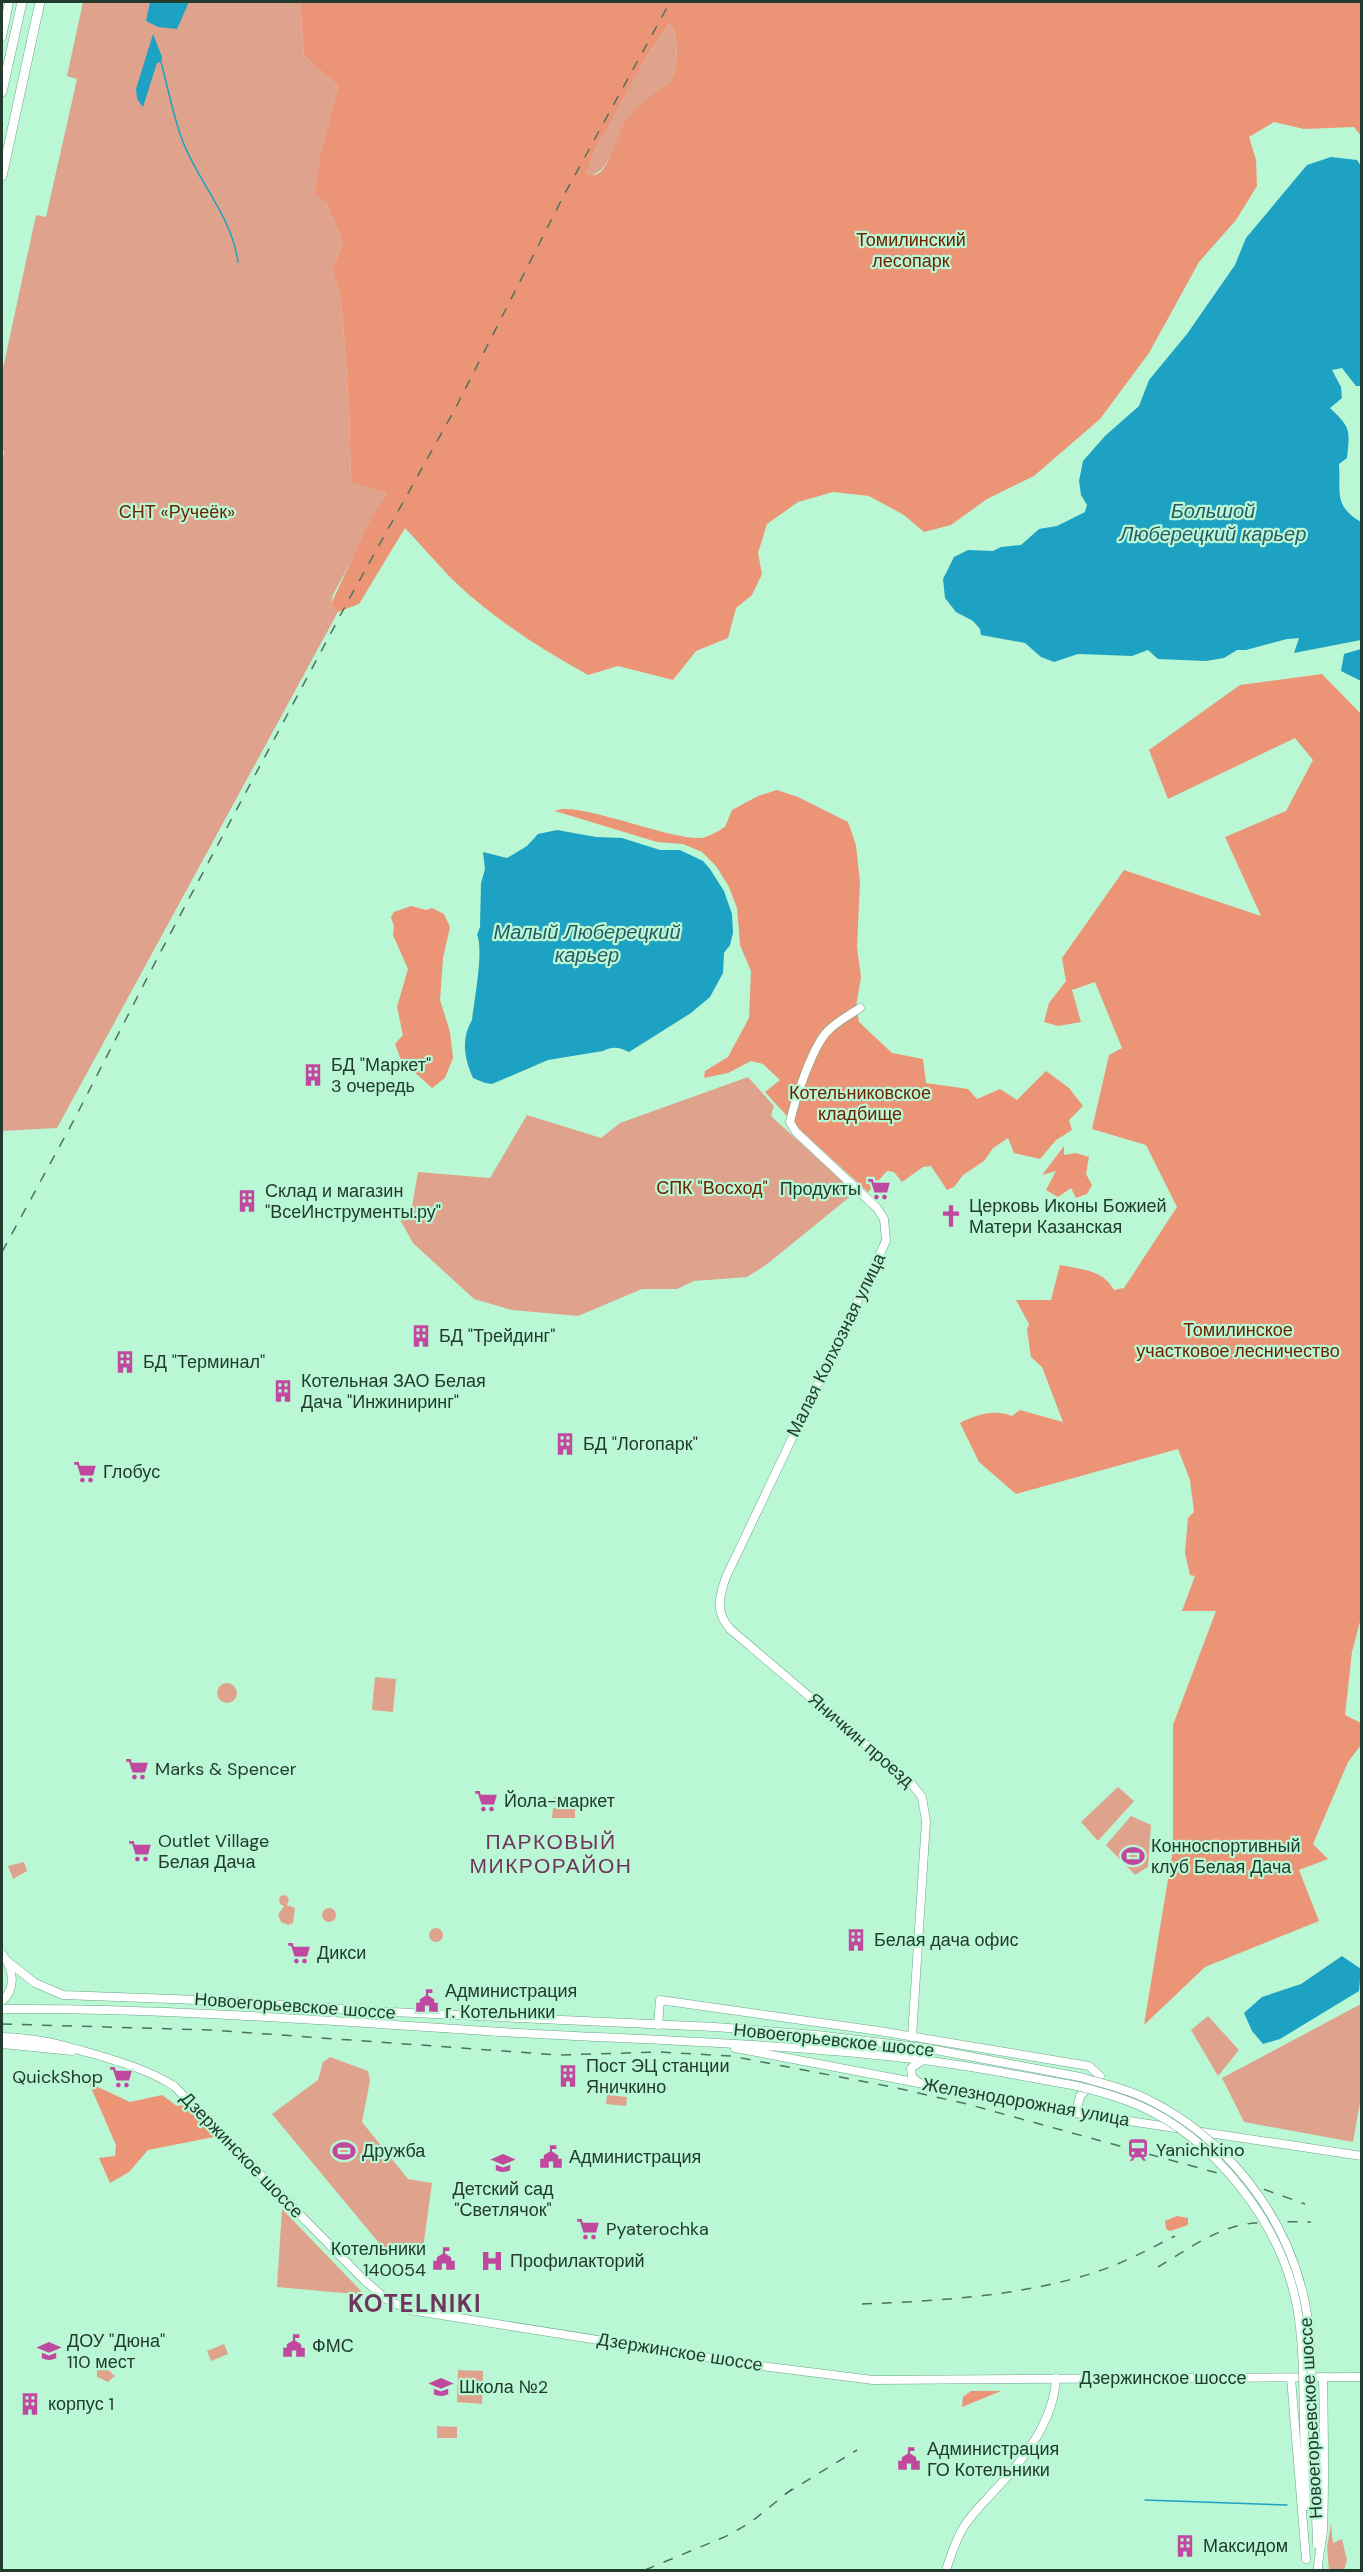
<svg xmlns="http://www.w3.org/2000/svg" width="1363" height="2572" font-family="'DM Sans',sans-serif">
  <rect width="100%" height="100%" fill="#baf7d5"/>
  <!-- green -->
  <g fill="#dfa38d">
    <path d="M 83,2 L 300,2 L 304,56 L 338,86 L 321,153 L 326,202 L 343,242 L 332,270 L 341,296 L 349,405 L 351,483 L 387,493 L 333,595 L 331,604 L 338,612 L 57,1128 L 2,1131 L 2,468 L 4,451 L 2,450 L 2,373 L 36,215 L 46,217 L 77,79 L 67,76 Z"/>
    <path d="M 669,24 C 681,35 677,67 671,81 C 654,93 638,105 626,122 C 614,138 613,168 592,175 L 585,173 C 607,121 636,70 669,24 Z"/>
    <path d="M 748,1077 L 774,1106 L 771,1116 L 853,1191 L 852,1195 L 766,1265 L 747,1277 L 694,1281 L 677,1289 L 642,1289 L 578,1316 L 512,1310 L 474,1299 L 413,1243 L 398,1216 L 412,1206 L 418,1172 L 490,1178 L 527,1115 L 601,1138 L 620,1123 Z"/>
    <path d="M 375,1677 L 396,1679 L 393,1712 L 372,1710 Z"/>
    <circle cx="227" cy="1693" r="10"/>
    <path d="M 1118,1787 L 1134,1801 L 1098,1841 L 1081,1822 Z"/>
    <path d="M 554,1797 L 576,1798 L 575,1806 L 553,1805 Z"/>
    <path d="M 553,1808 L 575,1809 L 575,1818 L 552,1818 Z"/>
    <path d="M 1131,1816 L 1151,1825 L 1148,1867 L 1135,1875 L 1106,1845 Z"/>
    <path d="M 24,1862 L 27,1871 L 13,1879 L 8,1866 Z"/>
    <path d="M 286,1895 L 289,1899 L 287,1905 L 295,1908 L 293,1923 L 288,1925 L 281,1922 L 278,1915 L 284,1906 L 280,1904 L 279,1898 L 281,1896 Z"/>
    <circle cx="329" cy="1915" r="7"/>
    <circle cx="436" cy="1935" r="7"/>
    <path d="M 1361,2004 L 1361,2097 L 1353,2142 L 1244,2122 L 1222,2078 Z"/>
    <path d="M 1208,2016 L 1239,2050 L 1218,2076 L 1191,2030 Z"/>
    <path d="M 330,2057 L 368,2071 L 370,2081 L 362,2122 L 408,2179 L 432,2183 L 422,2256 L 384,2249 L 272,2114 L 318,2080 L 323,2062 Z"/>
    <path d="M 607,2095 L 627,2097 L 626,2106 L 606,2104 Z"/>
    <path d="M 282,2209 L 365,2295 L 277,2287 Z"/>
    <path d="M 224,2344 L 228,2354 L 211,2361 L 207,2351 Z"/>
    <path d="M 97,2367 L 107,2369 L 115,2376 L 108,2382 L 97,2377 Z"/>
    <path d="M 458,2370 L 483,2371 L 482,2404 L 457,2402 Z"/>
    <path d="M 437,2426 L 457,2427 L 457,2438 L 437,2438 Z"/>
    <path d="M 1331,2524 L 1333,2543 L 1342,2539 L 1347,2560 L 1344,2570 L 1329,2570 L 1327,2547 Z"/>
  </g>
  <!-- forest -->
  <g fill="#ec9476" fill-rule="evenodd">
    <path d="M 300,2 L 1361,2 L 1361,136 L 1354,127 L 1304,129 L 1274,122 L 1249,137 L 1256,160 L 1257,186 L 1236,220 L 1199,262 L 1149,353 L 1100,419 L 1034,476 L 987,499 L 951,525 L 924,532 L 904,515 L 869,496 L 833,492 L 798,502 L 767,524 L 758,553 L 762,574 L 752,595 L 736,608 L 728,638 L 696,651 L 673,680 L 618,666 L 588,675 C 539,648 488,615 449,576 C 434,560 420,544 405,528 L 359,604 L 338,612 L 331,604 L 367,527 L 387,493 L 351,483 L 349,405 L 341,297 L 332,270 L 343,242 L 326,202 L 315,194 L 321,153 L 338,86 L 304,56 ZM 669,24 C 681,34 677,67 671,81 C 654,93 637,105 625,122 C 616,135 611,165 599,173 C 595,176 590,175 586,173 C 592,154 602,136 612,119 C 629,86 647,54 669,24 Z"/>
    <path d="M 1322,674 L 1362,715 L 1362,1614 L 1352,1652 L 1345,1715 L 1361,1723 L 1361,1745 L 1348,1762 L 1313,1844 L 1328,1859 L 1299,1870 L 1319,1921 L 1205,1967 L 1144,2025 L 1173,1849 L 1173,1725 L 1216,1611 L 1182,1611 L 1195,1576 L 1190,1575 L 1185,1553 L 1188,1518 L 1194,1512 L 1190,1480 L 1178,1449 L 1016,1494 L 979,1462 L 960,1423 C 976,1414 995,1409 1012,1416 L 1020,1410 L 1063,1422 L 1042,1367 L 1031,1357 L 1027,1330 L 1029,1324 L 1016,1300 L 1051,1300 L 1060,1265 C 1081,1269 1103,1270 1114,1290 L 1124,1288 L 1177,1207 L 1146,1145 L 1092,1129 L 1109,1055 L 1122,1048 L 1095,982 L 1072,990 L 1081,1022 L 1058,1026 L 1044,1022 L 1049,1003 L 1066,981 L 1062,958 L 1124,870 L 1261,916 L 1225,837 L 1286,811 L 1313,760 L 1295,738 L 1168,799 L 1149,750 L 1240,685 Z"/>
    <path d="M 777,790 L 798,797 L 848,822 L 856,845 L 860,882 L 857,947 L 861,977 L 856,1006 L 859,1022 L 892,1053 L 923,1059 L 926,1083 L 968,1089 L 977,1099 L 1000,1089 L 1017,1100 L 1046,1071 L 1069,1088 L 1083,1106 L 1069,1120 L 1072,1130 L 1056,1140 L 1040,1159 L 1014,1153 L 1008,1138 L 993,1148 L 984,1161 L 963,1175 L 954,1187 L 947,1190 L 931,1166 L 923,1167 L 902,1182 L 894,1172 L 887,1171 L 868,1192 L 796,1126 L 765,1092 L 780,1080 L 763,1064 L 751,1061 L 728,1073 L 704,1078 L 705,1071 L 728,1057 L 749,1018 L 751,971 L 740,945 L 737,908 L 729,887 L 716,866 L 702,852 L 683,844 L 657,842 L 555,811 C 575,800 669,840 700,838 C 708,838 718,831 725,827 L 732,810 L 758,796 Z"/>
    <path d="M 411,906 L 426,910 L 432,908 L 444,914 L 450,927 L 443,958 L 440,1000 L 450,1032 L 453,1058 L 445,1078 L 432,1088 L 401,1060 L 395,1044 L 403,1035 L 397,1007 L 408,969 L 393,935 L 394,926 L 391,917 L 394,912 Z"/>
    <path d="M 1064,1146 L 1064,1155 L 1076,1153 L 1089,1157 L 1086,1174 L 1092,1185 L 1087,1194 L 1076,1198 L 1071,1188 L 1058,1197 L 1046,1190 L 1056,1171 L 1042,1175 Z"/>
    <path d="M 89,2083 L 130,2102 L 162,2095 L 177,2106 L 184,2105 L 214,2137 L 148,2150 L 129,2172 L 110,2183 L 99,2158 L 115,2156 L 116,2145 Z"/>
    <path d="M 1177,2216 L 1188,2218 L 1188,2225 L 1170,2231 L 1166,2229 L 1165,2221 Z"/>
    <path d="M 971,2391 L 1001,2391 L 962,2407 L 963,2397 Z"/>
  </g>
  <!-- water -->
  <g fill="#1ea2c3">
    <path d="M 150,2 L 189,2 L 177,29 L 158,27 L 146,21 Z"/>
    <path d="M 153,34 L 162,57 L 161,62 L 157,63 L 143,107 L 137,99 L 136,89 Z"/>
    <path d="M 1331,157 L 1357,160 L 1361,166 L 1361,386 L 1356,386 L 1342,368 L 1332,370 L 1341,387 L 1342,398 L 1330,408 C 1351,428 1350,429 1347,458 L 1339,464 C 1341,493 1333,505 1361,522 L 1361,640 L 1294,653 L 1299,638 L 1287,639 L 1246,650 L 1237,650 L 1224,658 L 1206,661 L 1158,659 L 1148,650 L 1132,656 L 1078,654 L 1054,662 L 1041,657 L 1025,643 L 981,635 L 980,629 L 973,621 L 956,612 L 945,598 L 943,579 L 954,557 L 968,550 L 993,551 L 1001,547 L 1021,545 L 1039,529 L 1057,526 L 1085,512 L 1087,505 L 1081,495 L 1079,481 L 1083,461 L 1105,436 L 1139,406 L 1149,380 L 1187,334 L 1235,265 L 1246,238 L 1307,165 Z"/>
    <path d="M 1361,649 L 1362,649 L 1361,681 L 1341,671 L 1344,654 Z"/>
    <path d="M 557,830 L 596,837 L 622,838 L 660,850 L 680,850 L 703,861 L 710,869 L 724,891 L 732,914 L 733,933 L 730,945 L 724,953 L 723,973 L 710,997 L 691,1013 L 629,1052 C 619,1047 613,1046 603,1051 L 548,1060 L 492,1084 L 485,1083 L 473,1078 C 464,1058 461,1039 472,1020 C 474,1002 484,949 477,935 L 480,927 L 481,883 L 485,869 L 483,852 L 507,858 L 527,846 L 538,834 Z"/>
    <path d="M 1342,1956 L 1361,1969 L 1359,1991 L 1280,2039 L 1263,2044 L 1252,2031 L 1244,2013 L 1262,1997 L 1301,1984 Z"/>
  </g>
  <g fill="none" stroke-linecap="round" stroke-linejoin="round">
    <!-- stream -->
    <g stroke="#1ea2c3" stroke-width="1.5">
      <path d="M 161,62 C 168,88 173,116 183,142 C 199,183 232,217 238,262"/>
      <path d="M 1145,2500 L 1287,2505"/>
    </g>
    <!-- secondary casing -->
    <g stroke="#6ba687" stroke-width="9">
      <g id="secondary">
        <path d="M 2,37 L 9,2"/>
        <path d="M 860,1008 C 848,1016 834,1023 825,1034 C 811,1052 795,1099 790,1122 L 796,1132 L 877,1208 L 884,1219 L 886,1241 L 726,1577 C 719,1597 715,1612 730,1629 L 910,1782 L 922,1797 L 926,1821 L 912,2037"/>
        <path d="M 2,1954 C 13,1968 17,1988 2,2001"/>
        <path d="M 7,1961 L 35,1983 L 63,1995 L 226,2001 L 370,2011 L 715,2027 L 817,2035 L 925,2048 L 1080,2077"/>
        <path d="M 2,2009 C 168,2008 334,2021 500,2032 C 641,2040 782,2043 922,2060 C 974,2066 1026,2077 1077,2086"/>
        <path d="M 658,2025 L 660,2000 L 879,2031 L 1089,2066 L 1100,2076 L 1080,2096 L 1076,2113"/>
        <path d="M 2,2037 C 39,2038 62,2045 97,2055 C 124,2063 150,2071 174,2086 L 363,2279 L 386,2299 L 409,2310 L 769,2367 L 873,2380 L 1362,2377"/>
        <path d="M 2,2044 L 72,2051"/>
        <path d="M 735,2048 L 1076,2113 L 1362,2156"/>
        <path d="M 919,2083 L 912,2077 L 911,2068 L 923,2060"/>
        <path d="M 1291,2378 L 1306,2559"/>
        <path d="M 1304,2426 L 1306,2506"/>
        <path d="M 1313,2426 L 1317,2544"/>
        <path d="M 946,2570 C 951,2556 955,2541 963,2528 C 972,2513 985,2501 996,2489 C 1024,2459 1054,2421 1056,2378"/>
        <path d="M 1318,2570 C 1318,2556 1322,2543 1323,2530 C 1325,2479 1324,2428 1323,2377"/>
      </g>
    </g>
    <!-- highway casing -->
    <g stroke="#6ba687" stroke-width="10">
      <g id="highway">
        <path d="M 2,92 L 22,2"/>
        <path d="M 2,176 L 40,2"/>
      </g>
    </g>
    <!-- secondary -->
    <use href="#secondary" stroke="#fff" stroke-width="8"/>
    <!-- highway -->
    <use href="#highway" stroke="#fff" stroke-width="9"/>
    <!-- rail -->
    <g stroke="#4e725f" stroke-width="1.5" stroke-dasharray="10 10" stroke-linecap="butt">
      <path d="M 2,1252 L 75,1118 L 160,953 L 348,601 L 455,409 L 564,195 L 670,2"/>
      <path d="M 2,2024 L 211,2030 L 559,2055 L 659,2052 L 731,2056 L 892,2087 L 967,2104 L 1221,2174 L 1305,2204"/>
      <path d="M 1158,2267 C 1183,2252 1208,2234 1237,2226 C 1261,2220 1287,2222 1311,2222"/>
      <path d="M 862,2304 C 939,2301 1023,2296 1096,2272 C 1124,2263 1149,2249 1175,2236"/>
      <path d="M 785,2494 L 857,2450"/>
      <path d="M 645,2570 L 729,2535 L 751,2522 L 792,2489"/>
    </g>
    <!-- secondary-bridge casing -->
    <g stroke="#6ba687" stroke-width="9" stroke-linecap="butt">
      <g id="secondary-bridge">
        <path d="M 1080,2077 C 1101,2083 1124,2088 1145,2098 C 1226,2137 1287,2215 1305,2303 C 1313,2343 1311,2385 1313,2426"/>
        <path d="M 1077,2086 C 1098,2091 1119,2097 1138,2105 C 1216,2139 1282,2225 1297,2307 C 1304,2346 1303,2387 1304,2426"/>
      </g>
    </g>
    <!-- secondary-bridge -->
    <use href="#secondary-bridge" stroke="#fff" stroke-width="8"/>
  </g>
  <!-- icons -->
  <defs>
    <g id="building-bare" transform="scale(1.8)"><path d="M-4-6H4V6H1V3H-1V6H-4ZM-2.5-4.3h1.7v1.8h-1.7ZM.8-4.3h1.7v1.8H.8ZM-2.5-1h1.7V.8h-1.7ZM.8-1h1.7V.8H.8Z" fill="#c0499f" stroke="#baf7d5" stroke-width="2.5" paint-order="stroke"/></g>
    <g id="supermarket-bare" transform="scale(1.8)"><path d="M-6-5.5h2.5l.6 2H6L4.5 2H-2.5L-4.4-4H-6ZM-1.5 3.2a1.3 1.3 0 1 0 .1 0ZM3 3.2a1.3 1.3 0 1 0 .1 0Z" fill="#c0499f" stroke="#baf7d5" stroke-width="2.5" paint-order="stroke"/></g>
    <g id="church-bare" transform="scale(1.8)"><path d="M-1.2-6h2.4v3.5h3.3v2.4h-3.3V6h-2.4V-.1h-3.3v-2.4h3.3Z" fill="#c0499f" stroke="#baf7d5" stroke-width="2.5" paint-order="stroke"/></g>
    <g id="stadium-bare" transform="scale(1.8)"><path d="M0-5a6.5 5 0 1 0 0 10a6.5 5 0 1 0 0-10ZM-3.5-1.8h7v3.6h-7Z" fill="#c0499f" stroke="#baf7d5" stroke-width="2.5" paint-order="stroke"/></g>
    <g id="civic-bare" transform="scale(1.8)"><path d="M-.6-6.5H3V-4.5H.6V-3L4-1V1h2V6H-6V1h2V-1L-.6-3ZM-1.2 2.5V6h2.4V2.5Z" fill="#c0499f" stroke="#baf7d5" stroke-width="2.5" paint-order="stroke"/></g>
    <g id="station-bare" transform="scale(1.8)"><path d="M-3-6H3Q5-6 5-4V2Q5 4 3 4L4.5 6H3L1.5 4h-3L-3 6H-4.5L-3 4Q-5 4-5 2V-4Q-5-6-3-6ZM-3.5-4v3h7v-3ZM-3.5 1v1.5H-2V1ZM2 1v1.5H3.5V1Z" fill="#c0499f" stroke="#baf7d5" stroke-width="2.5" paint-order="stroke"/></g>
    <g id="school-bare" transform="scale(1.8)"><path d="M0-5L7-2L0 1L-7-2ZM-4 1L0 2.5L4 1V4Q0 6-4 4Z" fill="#c0499f" stroke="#baf7d5" stroke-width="2.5" paint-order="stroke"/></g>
    <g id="hospital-bare" transform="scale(1.8)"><path d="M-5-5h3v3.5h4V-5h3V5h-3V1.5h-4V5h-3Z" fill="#c0499f" stroke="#baf7d5" stroke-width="2.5" paint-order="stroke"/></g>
  </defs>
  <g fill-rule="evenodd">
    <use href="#building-bare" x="313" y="1075"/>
    <use href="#supermarket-bare" x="879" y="1189"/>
    <use href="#building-bare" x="247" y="1201"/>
    <use href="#church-bare" x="951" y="1216"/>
    <use href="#building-bare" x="421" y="1336"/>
    <use href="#building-bare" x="125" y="1362"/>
    <use href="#building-bare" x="283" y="1391"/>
    <use href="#building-bare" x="565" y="1444"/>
    <use href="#supermarket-bare" x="85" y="1472"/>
    <use href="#supermarket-bare" x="137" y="1769"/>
    <use href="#supermarket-bare" x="486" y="1801"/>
    <use href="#supermarket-bare" x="140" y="1851"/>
    <use href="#stadium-bare" x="1133" y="1856"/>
    <use href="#building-bare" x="856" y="1940"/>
    <use href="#supermarket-bare" x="299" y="1953"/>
    <use href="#civic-bare" x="427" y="2001"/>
    <use href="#building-bare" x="568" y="2076"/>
    <use href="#supermarket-bare" x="121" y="2077"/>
    <use href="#station-bare" x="1138" y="2150"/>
    <use href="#stadium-bare" x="344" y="2151"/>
    <use href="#civic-bare" x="551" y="2157"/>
    <use href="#school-bare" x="503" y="2163"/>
    <use href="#supermarket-bare" x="588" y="2229"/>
    <use href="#civic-bare" x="444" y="2259"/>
    <use href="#hospital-bare" x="492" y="2261"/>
    <use href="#civic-bare" x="294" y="2346"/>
    <use href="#school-bare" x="49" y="2351"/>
    <use href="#school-bare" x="441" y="2387"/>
    <use href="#building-bare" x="30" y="2404"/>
    <use href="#civic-bare" x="909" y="2459"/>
    <use href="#building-bare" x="1185" y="2546"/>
  </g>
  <g text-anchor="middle" stroke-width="4.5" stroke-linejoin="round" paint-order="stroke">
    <!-- park labels -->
    <g font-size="18" fill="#6e2200" stroke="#baf7d5">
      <text x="911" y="246">Томилинский<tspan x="911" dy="21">лесопарк</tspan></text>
      <text x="177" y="518">СНТ «Ручеёк»</text>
      <text x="860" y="1099">Котельниковское<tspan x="860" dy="21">кладбище</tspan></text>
      <text x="712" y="1194">СПК "Восход"</text>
      <text x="1238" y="1336">Томилинское<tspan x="1238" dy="21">участковое лесничество</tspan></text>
    </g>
    <!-- poi labels -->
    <g font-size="18" fill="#223b2e" stroke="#baf7d5" text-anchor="start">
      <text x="331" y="1071">БД "Маркет"<tspan x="331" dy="21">3 очередь</tspan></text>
      <text x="861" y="1195" text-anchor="end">Продукты</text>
      <text x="265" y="1197">Склад и магазин<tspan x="265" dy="21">"ВсеИнструменты.ру"</tspan></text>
      <text x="969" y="1212">Церковь Иконы Божией<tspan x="969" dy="21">Матери Казанская</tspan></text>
      <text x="439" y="1342">БД "Трейдинг"</text>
      <text x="143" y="1368">БД "Терминал"</text>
      <text x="301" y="1387">Котельная ЗАО Белая<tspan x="301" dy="21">Дача "Инжиниринг"</tspan></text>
      <text x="583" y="1450">БД "Логопарк"</text>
      <text x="103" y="1478">Глобус</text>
      <text x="155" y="1775">Marks &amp; Spencer</text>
      <text x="504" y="1807">Йола-маркет</text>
      <text x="158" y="1847">Outlet Village<tspan x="158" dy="21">Белая Дача</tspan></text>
      <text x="1151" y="1852">Конноспортивный<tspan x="1151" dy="21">клуб Белая Дача</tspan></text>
      <text x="874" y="1946">Белая дача офис</text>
      <text x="317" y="1959">Дикси</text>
      <text x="445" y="1997">Администрация<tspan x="445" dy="21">г. Котельники</tspan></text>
      <text x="586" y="2072">Пост ЭЦ станции<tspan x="586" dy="21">Яничкино</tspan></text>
      <text x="103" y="2083" text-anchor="end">QuickShop</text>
      <text x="1156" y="2156">Yanichkino</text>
      <text x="362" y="2157">Дружба</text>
      <text x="569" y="2163">Администрация</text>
      <text x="503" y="2195" text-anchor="middle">Детский сад<tspan x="503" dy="21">"Светлячок"</tspan></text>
      <text x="606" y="2235">Pyaterochka</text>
      <text x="426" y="2255" text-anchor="end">Котельники<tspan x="426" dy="21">140054</tspan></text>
      <text x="510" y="2267">Профилакторий</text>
      <text x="67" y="2347">ДОУ "Дюна"<tspan x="67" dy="21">110 мест</tspan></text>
      <text x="312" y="2352">ФМС</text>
      <text x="459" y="2393">Школа №2</text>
      <text x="48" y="2410">корпус 1</text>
      <text x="927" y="2455">Администрация<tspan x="927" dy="21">ГО Котельники</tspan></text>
      <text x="1203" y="2552">Максидом</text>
    </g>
    <!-- street labels -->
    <g font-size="18" fill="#223b2e" stroke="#baf7d5">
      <text transform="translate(836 1345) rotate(-64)" y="6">Малая Колхозная улица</text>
      <text transform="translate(861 1740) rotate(41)" y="6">Яничкин проезд</text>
      <text transform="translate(295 2006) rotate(4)" y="6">Новоегорьевское шоссе</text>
      <text transform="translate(834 2040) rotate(6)" y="6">Новоегорьевское шоссе</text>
      <text transform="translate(1026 2102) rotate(10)" y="6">Железнодорожная улица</text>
      <text transform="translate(242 2155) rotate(46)" y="6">Дзержинское шоссе</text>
      <text transform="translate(680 2352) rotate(9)" y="6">Дзержинское шоссе</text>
      <text x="1163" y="2384">Дзержинское шоссе</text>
      <text transform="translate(1311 2418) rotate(-93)" y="6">Новоегорьевское шоссе</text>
    </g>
    <!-- water labels -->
    <g font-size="20" font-style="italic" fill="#285967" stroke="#baf7d5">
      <text x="1213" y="518">Большой<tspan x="1213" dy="23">Люберецкий карьер</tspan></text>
      <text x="587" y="939">Малый Люберецкий<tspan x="587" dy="23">карьер</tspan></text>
    </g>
    <!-- quarter labels -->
    <g font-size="21" letter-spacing="1.5" fill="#70355e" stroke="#baf7d5">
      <text x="551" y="1849">ПАРКОВЫЙ<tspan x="551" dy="24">МИКРОРАЙОН</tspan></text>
    </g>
    <!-- district labels -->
    <g font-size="24" font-weight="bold" letter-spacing="1.5" fill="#70355e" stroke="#baf7d5">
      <text x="415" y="2312">KOTELNIKI</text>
    </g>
  </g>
  <!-- border -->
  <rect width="1363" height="2572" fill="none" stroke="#223b2e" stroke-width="6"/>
</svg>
